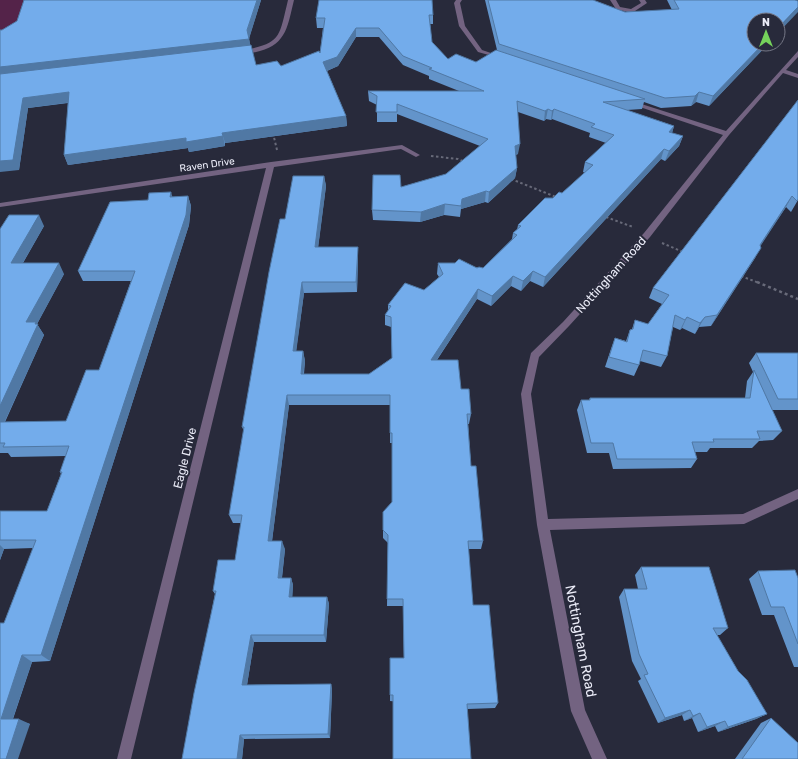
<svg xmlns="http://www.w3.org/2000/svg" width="798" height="759" font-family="Rubik,sans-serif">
  <rect width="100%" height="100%" fill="#282a3b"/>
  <!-- green -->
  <path fill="#542349" d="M 0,0 L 27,0 L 20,37 L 0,39 Z"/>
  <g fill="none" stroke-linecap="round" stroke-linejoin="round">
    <!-- path-far1 -->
    <g stroke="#686a79" stroke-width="2" stroke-dasharray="2.5 2.5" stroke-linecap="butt">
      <path d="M 273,133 L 277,150"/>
      <path d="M 431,156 L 458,159 L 465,162"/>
      <path d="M 511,179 L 556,197"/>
      <path d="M 606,217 L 633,227"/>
      <path d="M 662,243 L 683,252"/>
      <path d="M 741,276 L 759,283"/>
    </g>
    <!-- path -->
    <path stroke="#686a79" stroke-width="2.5" stroke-dasharray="3 3" stroke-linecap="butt" d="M 757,282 L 798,299"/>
    <!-- street -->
    <g fill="#736381" fill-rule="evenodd">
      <path d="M 288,0 L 294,0 C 288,24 287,44 260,51 C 253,53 245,55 238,54 L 238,52 C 281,42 278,42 288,0 Z"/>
      <path d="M 456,0 L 462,0 L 460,3 L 465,26 L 482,50 L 503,57 L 503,59 L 478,52 L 459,26 L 454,3 Z"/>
      <path d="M 610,0 L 616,0 L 620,7 L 631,9 L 641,3 L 639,0 L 645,0 L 647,3 L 632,13 L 616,9 Z"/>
      <path d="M 798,51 L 798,57 L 786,70 L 798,74 L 798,78 L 783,73 L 729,135 L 650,237 L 569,326 L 539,357 L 531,394 L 548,519 L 743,514 L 798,489 L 798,499 L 744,524 L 550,530 L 585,710 L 607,759 L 592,759 L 571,711 L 537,525 L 521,394 L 531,353 L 563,322 L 644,233 L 723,135 L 628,103 L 628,101 L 632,101 L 726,131 Z"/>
      <path d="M 402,145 L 420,155 L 416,157 L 401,149 L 274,167 L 131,759 L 117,759 L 266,168 L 0,207 L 0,203 L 271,162 Z"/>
    </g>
  </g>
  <!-- wall -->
  <g fill="#6394ca">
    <path d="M 24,0 L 261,0 L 249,38 L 250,45 L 256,65 L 281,66 L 320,53 L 323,28 L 317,28 L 316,18 L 433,15 L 433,24 L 430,24 L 432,42 L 448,59 L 476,62 L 497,50 L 485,0 L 593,0 L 625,12 L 672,10 L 667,0 L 795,0 L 754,44 L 768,44 L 709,106 L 696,102 L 691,106 L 661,108 L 644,102 L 642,109 L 627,110 L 674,126 L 672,133 L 683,136 L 679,146 L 665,161 L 661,159 L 543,287 L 530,281 L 521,291 L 511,286 L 491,306 L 477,299 L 437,360 L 461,389 L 471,414 L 469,424 L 468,424 L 471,466 L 483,541 L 481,549 L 468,549 L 473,605 L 498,703 L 495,708 L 468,709 L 390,701 L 390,695 L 404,658 L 403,606 L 387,606 L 388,543 L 383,538 L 383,530 L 392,502 L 392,443 L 390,443 L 390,405 L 289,405 L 272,541 L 285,549 L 282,578 L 291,578 L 293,585 L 292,597 L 327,597 L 329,604 L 326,642 L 254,642 L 247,685 L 331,684 L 332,690 L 330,738 L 244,739 L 242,759 L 182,759 L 215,594 L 213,591 L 235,560 L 241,523 L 233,523 L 229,515 L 244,431 L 242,427 L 285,219 L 324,176 L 326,186 L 318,247 L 358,247 L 358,257 L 357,292 L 304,293 L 296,351 L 303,351 L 305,361 L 304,374 L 369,374 L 392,358 L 391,327 L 385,325 L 385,315 L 388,311 L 388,305 L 424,290 L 439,277 L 437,274 L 438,263 L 483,268 L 512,239 L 513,233 L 517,230 L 518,225 L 553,198 L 562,193 L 585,173 L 583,172 L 585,162 L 606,143 L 589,137 L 590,133 L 552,119 L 551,120 L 546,119 L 544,121 L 518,112 L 518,154 L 515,155 L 517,168 L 515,178 L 488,203 L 485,202 L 461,209 L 460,217 L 444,215 L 420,222 L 373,220 L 372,210 L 401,187 L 446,174 L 480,146 L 397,114 L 397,122 L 377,122 L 377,105 L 369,101 L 368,91 L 459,91 L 429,79 L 429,76 L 403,65 L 379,37 L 356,37 L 338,66 L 327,71 L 346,116 L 347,126 L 225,143 L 225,146 L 189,152 L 188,148 L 68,165 L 64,155 L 68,103 L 28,108 L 19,170 L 2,30 L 17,21 Z"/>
    <path d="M 798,100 L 798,200 L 791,212 L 786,207 L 760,246 L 755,258 L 711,326 L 699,327 L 695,334 L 682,328 L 680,330 L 673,327 L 667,356 L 661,367 L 640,361 L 639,365 L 634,376 L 605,367 L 611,349 L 615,338 L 626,341 L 630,330 L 632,329 L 635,320 L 648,324 L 662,304 L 649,298 L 653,288 Z"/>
    <path d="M 188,196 L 191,206 L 189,225 L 50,661 L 32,662 L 13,719 L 30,724 L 0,759 L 4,623 L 33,548 L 4,549 L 0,560 L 0,511 L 47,511 L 61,474 L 60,472 L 66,456 L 11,457 L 8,453 L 0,453 L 0,229 L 44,226 L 23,263 L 64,274 L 37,324 L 44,335 L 5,422 L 66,421 L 99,370 L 131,281 L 83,281 L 78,271 L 148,200 Z"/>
    <path d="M 756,353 L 798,353 L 798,410 L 772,410 L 782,431 L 773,440 L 759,441 L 752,448 L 710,448 L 707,452 L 695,452 L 697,459 L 691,468 L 613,469 L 609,453 L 587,453 L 577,410 L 581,400 L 589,400 L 590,398 L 745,398 L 747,381 L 753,372 L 749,363 Z"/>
    <path d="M 641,567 L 728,628 L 720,635 L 717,635 L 738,671 L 767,714 L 756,719 L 718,732 L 715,726 L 698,732 L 692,718 L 684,721 L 682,715 L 658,723 L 638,681 L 641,679 L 632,661 L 619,597 L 624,589 L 638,589 L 635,575 Z"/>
    <path d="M 758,571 L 798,578 L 798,667 L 794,667 L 774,615 L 762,615 L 749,579 Z"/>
    <path d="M 771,718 L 798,759 L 735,759 L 761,723 Z"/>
  </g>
  <!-- shaded-wall -->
  <g fill="#5078a4">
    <path d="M 257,0 L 261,0 L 249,39 L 251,48 L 0,77 L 0,67 L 247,30 Z"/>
    <path d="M 798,7 L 798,12 L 778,33 L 778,28 Z"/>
    <path d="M 356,28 L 356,37 L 338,66 L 324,72 L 323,62 Z"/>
    <path d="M 763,44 L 768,44 L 709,106 L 713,96 Z"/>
    <path d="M 69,92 L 73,102 L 28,108 L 19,170 L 0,172 L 0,161 L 23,98 Z"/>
    <path d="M 699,92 L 696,102 L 691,106 L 695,96 Z"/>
    <path d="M 548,109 L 546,119 L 544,121 L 545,111 Z"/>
    <path d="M 554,109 L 552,119 L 551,120 L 552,111 Z"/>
    <path d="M 346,116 L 347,126 L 225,143 L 222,133 Z"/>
    <path d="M 674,126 L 671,136 L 669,132 Z"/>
    <path d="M 223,136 L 225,146 L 189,152 L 188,148 L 68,165 L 64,155 L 186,138 Z"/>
    <path d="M 683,136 L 679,146 L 665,161 L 669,151 Z"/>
    <path d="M 520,144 L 518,154 L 513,156 L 515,146 Z"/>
    <path d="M 664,149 L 661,159 L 543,287 L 545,277 Z"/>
    <path d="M 517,168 L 515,178 L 488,203 L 489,192 Z"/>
    <path d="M 324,176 L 326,186 L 317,257 L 315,247 Z"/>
    <path d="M 486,191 L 485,202 L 461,209 L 460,217 L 462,199 Z"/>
    <path d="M 171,192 L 174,202 L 170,197 Z"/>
    <path d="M 188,196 L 191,206 L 189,225 L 50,661 L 41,655 Z"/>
    <path d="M 792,196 L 786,207 L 754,256 L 760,245 Z"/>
    <path d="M 445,204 L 444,215 L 420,222 L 421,212 Z"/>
    <path d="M 39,215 L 44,226 L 17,273 L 11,263 Z"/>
    <path d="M 358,247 L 358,257 L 357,292 L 356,282 Z"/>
    <path d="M 761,248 L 755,258 L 711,326 L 717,315 Z"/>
    <path d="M 59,263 L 64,274 L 37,324 L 44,335 L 0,432 L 0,406 L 26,322 Z"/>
    <path d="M 533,271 L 530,281 L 521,291 L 523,281 Z"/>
    <path d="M 513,276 L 511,286 L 491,306 L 492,296 Z"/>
    <path d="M 302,282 L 304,293 L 295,361 L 293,351 Z"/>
    <path d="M 478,289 L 477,299 L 430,370 L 431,360 Z"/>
    <path d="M 687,317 L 682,328 L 680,330 L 685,320 Z"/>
    <path d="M 705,317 L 699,327 L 695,334 L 700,323 Z"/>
    <path d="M 303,351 L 305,361 L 302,383 L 301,374 Z"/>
    <path d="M 287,395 L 289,405 L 271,549 L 268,541 Z"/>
    <path d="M 282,541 L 285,549 L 281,585 L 278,578 Z"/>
    <path d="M 0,545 L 4,549 L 0,560 Z"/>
    <path d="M 291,578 L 293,585 L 292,604 L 289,597 Z"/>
    <path d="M 327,597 L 329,604 L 326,642 L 324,635 Z"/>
    <path d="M 251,635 L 254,642 L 246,691 L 242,685 Z"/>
    <path d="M 22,655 L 32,662 L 11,724 L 1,719 Z"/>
    <path d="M 331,684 L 332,690 L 330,738 L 328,734 Z"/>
    <path d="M 690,710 L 682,715 L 658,723 L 665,718 Z"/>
    <path d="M 700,713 L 692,718 L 684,721 L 693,716 Z"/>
    <path d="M 767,714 L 756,719 L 718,732 L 728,727 Z"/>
    <path d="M 19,719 L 30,724 L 18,759 L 6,759 Z"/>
    <path d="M 725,721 L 715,726 L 698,732 L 707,727 Z"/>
    <path d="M 240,735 L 244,739 L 242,759 L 237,759 Z"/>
  </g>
  <!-- building -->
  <g fill="#73aceb" stroke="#5078a4">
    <path d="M 24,0 L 257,0 L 247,30 L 249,39 L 0,67 L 0,30 L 2,30 L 17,21 Z"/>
    <path d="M 319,0 L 432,0 L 433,15 L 429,15 L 432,42 L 448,59 L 456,54 L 476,62 L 496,50 L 645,99 L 603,102 L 674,126 L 669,132 L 683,136 L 669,151 L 664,149 L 545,277 L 533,271 L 523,281 L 513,276 L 492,296 L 478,289 L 431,360 L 458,360 L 461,389 L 469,389 L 471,414 L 467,414 L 471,466 L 476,466 L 483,541 L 468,541 L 473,605 L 489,605 L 498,703 L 467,704 L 471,759 L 393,759 L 393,695 L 390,695 L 390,658 L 404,658 L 403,599 L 387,599 L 388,535 L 383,530 L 383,512 L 392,502 L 392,433 L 390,433 L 390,395 L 287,395 L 268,541 L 282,541 L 278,578 L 291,578 L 289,597 L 327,597 L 324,635 L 251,635 L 242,685 L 331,684 L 328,734 L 240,735 L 237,759 L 182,759 L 194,693 L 216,591 L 213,591 L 218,560 L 235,560 L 242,515 L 229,515 L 244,427 L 242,427 L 269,272 L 280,219 L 285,219 L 293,176 L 324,176 L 315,247 L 358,247 L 356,282 L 302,282 L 293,351 L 303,351 L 301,374 L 369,374 L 392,358 L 391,317 L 385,315 L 391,306 L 388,305 L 405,283 L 424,290 L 443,274 L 438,263 L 455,263 L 459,259 L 477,268 L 479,267 L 483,268 L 517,235 L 513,233 L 521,226 L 518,225 L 545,198 L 553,198 L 559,192 L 562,193 L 593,165 L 585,162 L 614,135 L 591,127 L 595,124 L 554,109 L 552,111 L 548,109 L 545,111 L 517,101 L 520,144 L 515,146 L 517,168 L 489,192 L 486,191 L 462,199 L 461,206 L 445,204 L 421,212 L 372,210 L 373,175 L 400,175 L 401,187 L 446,174 L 488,139 L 397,104 L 397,112 L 376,112 L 377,96 L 368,91 L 484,91 L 429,69 L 432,68 L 403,56 L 379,28 L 356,28 L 337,57 L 323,62 L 346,116 L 222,133 L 223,136 L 186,142 L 186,138 L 64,155 L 69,92 L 23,98 L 13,160 L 0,161 L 0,74 L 251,45 L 256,65 L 277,61 L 281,66 L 319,51 L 320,53 L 325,18 L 316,18 Z"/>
    <path d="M 488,0 L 593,0 L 625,12 L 679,9 L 674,0 L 795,0 L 798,1 L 798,7 L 778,28 L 778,20 L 754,20 L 754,44 L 763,44 L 713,96 L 699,92 L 695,96 L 665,98 L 499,44 Z"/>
    <path d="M 798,100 L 798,199 L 797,201 L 792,196 L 760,245 L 761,248 L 717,315 L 705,317 L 700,323 L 687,317 L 685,320 L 675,315 L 667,356 L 643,350 L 639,365 L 609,357 L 615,338 L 627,342 L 630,330 L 633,329 L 635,320 L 648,324 L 669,295 L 653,288 Z"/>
    <path d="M 171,192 L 170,197 L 188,196 L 186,215 L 41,655 L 22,655 L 1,719 L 19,719 L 6,759 L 0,759 L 0,623 L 4,623 L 36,540 L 0,540 L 0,511 L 47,511 L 62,472 L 60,472 L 69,446 L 3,447 L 5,443 L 0,443 L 0,422 L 66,421 L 86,370 L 99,370 L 135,271 L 78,271 L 110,202 L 148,200 L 149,193 Z"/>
    <path d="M 9,215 L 39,215 L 11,263 L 59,263 L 26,322 L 36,322 L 35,324 L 38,324 L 0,406 L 0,229 Z"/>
    <path d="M 756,353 L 798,353 L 798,399 L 778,399 Z"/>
    <path d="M 754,370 L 782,431 L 757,431 L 760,439 L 713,439 L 714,442 L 692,442 L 697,459 L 617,459 L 613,443 L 591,443 L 581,400 L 590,400 L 590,398 L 750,398 Z"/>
    <path d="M 641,567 L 709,567 L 728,628 L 713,628 L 738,671 L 747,680 L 767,714 L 728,727 L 725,721 L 707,727 L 700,713 L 693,716 L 690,710 L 665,718 L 644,675 L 648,674 L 639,654 L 624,589 L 647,589 Z"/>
    <path d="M 795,570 L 798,578 L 798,644 L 784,607 L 771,607 L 758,571 Z"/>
    <path d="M 771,718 L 798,743 L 798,759 L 742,759 Z"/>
  </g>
  <g text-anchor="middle" stroke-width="4" stroke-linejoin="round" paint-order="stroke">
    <!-- far-street labels -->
    <g font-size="10" fill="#ebecf8" stroke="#282a3b">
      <text transform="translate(207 164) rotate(-8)" y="4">Raven Drive</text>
    </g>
    <!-- street labels -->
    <g font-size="12" fill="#ebecf8" stroke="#282a3b">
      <text transform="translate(611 275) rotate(-48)" y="4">Nottingham Road</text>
      <text transform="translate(185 458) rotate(-76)" y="4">Eagle Drive</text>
    </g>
    <!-- near-street labels -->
    <g font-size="14" fill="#ebecf8" stroke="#282a3b">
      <text transform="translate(581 641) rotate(79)" y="5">Nottingham Road</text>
    </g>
  </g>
  <!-- north arrow -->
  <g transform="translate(766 32)"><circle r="19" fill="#282a3b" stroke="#767887"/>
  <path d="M0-3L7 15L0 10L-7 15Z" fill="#75d25b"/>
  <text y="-6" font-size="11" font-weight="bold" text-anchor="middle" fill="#ebecf8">N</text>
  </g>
</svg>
